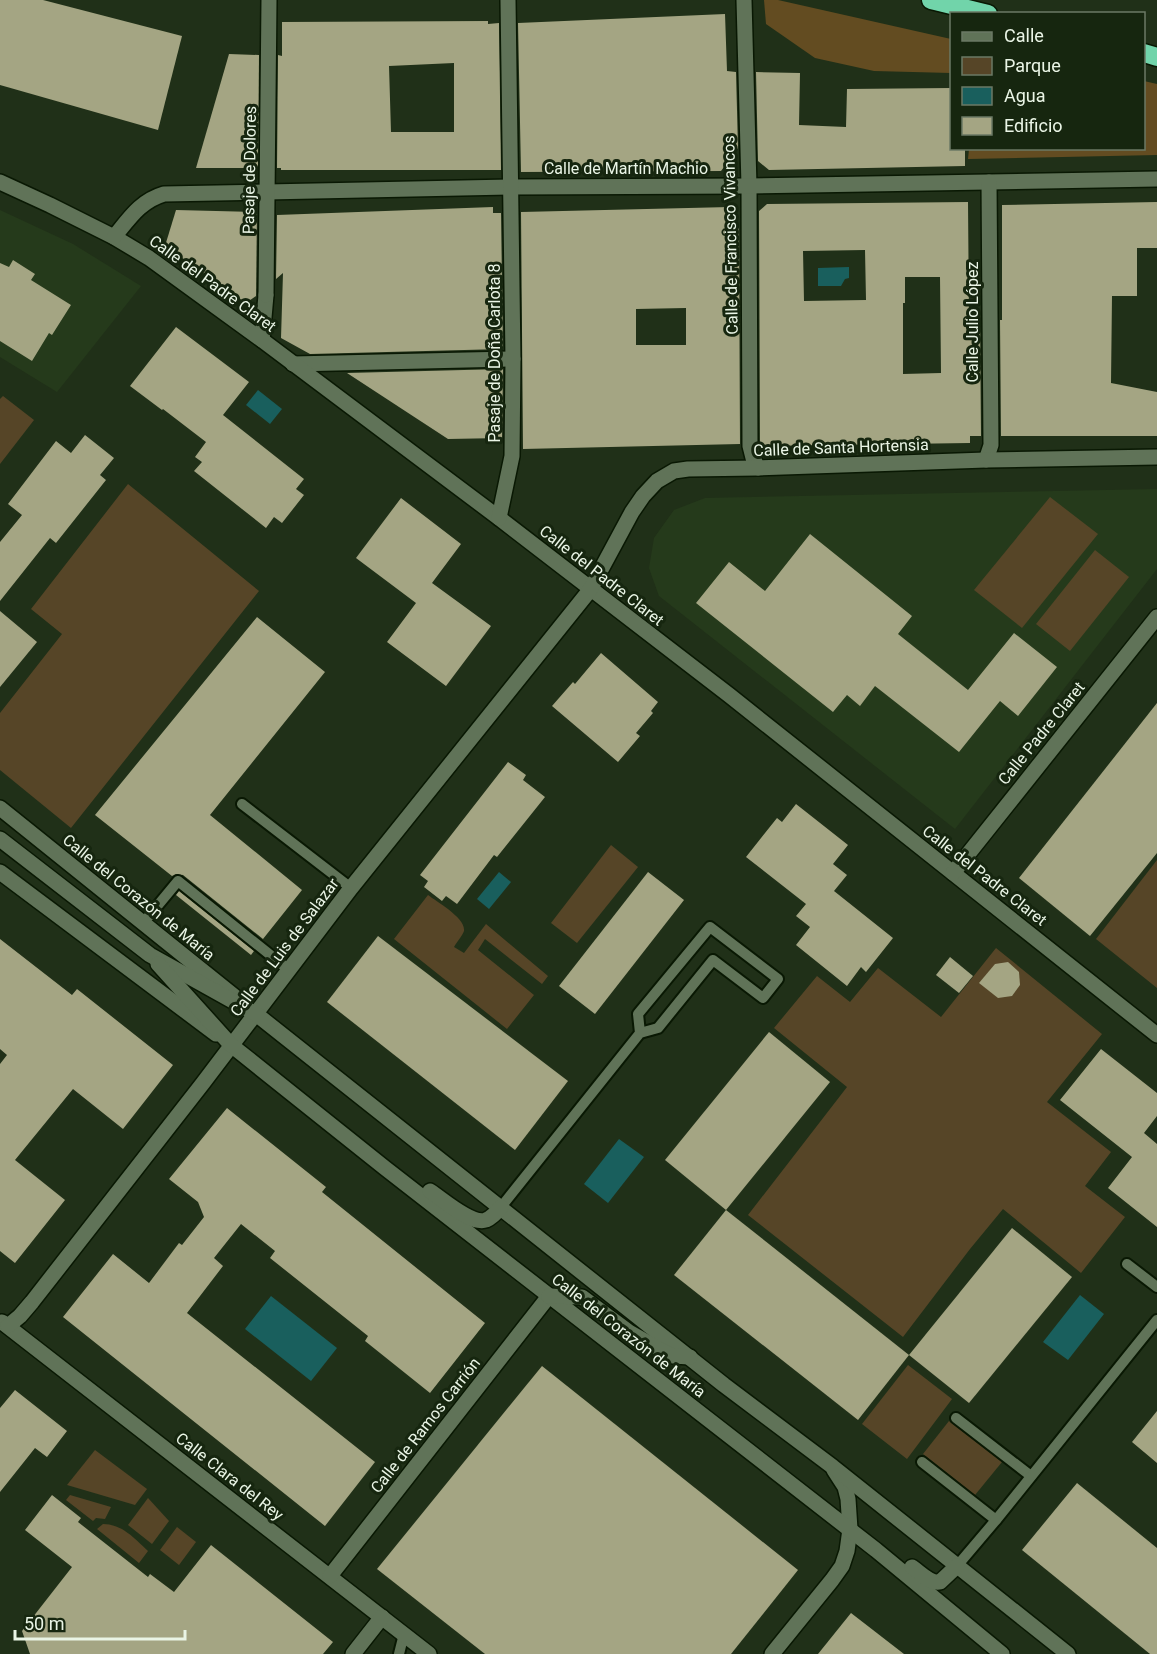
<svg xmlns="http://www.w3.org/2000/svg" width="1157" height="1654" font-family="Roboto,sans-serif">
  <rect width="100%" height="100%" fill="#203018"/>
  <!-- built -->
  <g fill="#253a1b">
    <path d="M 0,210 L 73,244 L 141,286 L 57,392 L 0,357 Z"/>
    <path d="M 1157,489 L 1157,569 L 955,829 L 659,596 L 649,568 L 654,538 L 674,510 L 705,498 Z"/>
  </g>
  <!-- green -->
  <g fill="#564527">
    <path d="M 3,396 L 34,420 L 0,464 L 0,399 Z"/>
    <path d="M 128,484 L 259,591 L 71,828 L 0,770 L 0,713 L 62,634 L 31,609 Z"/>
    <path d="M 1050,497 L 1098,534 L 1022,628 L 974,590 Z"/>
    <path d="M 1095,550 L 1129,577 L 1070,651 L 1036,624 Z"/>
    <path d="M 611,845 L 638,867 L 577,943 L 551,923 Z"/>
    <path d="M 1157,860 L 1157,988 L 1096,939 Z"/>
    <path d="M 428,895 C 437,902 466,918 464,931 C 462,936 457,942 454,947 L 464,953 L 486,924 L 548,976 L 542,984 L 485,939 L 478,950 L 534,995 L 507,1029 L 394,939 Z"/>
    <path d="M 996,948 L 1102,1034 L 1047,1102 L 1111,1152 L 1085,1186 L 1125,1217 L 1081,1273 L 1003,1209 L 970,1249 L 903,1337 L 748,1215 L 847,1087 L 774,1028 L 817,976 L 850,1002 L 878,968 L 941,1017 Z"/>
    <path d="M 908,1365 L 952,1399 L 907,1459 L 862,1424 Z"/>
    <path d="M 949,1421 L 1002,1462 L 975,1495 L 923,1454 Z"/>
    <path d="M 95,1450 L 147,1489 L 135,1505 L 67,1485 Z"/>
    <path d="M 70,1495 L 111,1507 L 105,1519 L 96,1518 L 93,1521 L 66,1500 Z"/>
    <path d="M 148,1498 L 169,1521 L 152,1544 L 128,1525 Z"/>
    <path d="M 103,1524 C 122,1524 134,1538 148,1551 L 139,1563 L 97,1529 Z"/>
    <path d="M 177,1527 L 196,1542 L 179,1565 L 160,1550 Z"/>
  </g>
  <!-- forest -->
  <g fill="#634c21">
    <path d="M 764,0 L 778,0 L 951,39 L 951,73 L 874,71 L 815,58 L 766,24 Z"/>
    <path d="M 1144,81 L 1157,84 L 1157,155 L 968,159 L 969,149 L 1144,148 Z"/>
  </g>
  <!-- water -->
  <g fill="#195f5d">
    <path d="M 849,267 L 849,278 L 845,279 L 841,286 L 818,286 L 818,268 Z"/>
    <path d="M 258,390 L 282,409 L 270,424 L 246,405 Z"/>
    <path d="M 499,872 L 511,882 L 489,909 L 477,899 Z"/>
    <path d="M 619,1139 L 644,1157 L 608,1203 L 584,1184 Z"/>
    <path d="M 1080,1295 L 1104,1314 L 1068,1360 L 1043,1342 Z"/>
    <path d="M 271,1296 L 337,1348 L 311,1381 L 245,1329 Z"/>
  </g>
  <!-- building -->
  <g fill="#a4a583" fill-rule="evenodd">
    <path d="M 0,0 L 43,0 L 182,36 L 158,130 L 0,85 Z"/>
    <path d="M 725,14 L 727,71 L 736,72 L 738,148 L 721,171 L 521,172 L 518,23 Z"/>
    <path d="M 488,21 L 488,24 L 499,23 L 501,170 L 281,170 L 281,168 L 277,168 L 278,55 L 282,56 L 282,22 ZM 454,63 L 454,132 L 391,132 L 389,66 Z"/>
    <path d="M 229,54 L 259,55 L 258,168 L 196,168 Z"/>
    <path d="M 756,72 L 800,73 L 799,125 L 846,127 L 847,89 L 951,88 L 951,148 L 965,148 L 965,166 L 769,170 L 758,161 Z"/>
    <path d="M 968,202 L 969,321 L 980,320 L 981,436 L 970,436 L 970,443 L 761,446 L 761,443 L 760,443 L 759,211 L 767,204 ZM 865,250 L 866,300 L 804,301 L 803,251 ZM 905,277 L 940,277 L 941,373 L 903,374 L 903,303 L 905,303 Z"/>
    <path d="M 1157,202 L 1157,248 L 1137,248 L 1137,296 L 1112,296 L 1111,383 L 1157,392 L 1157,436 L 1001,436 L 1000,320 L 1002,320 L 1002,205 Z"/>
    <path d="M 493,207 L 493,213 L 501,213 L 503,349 L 310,354 L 281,338 L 283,273 L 276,279 L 277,215 Z"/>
    <path d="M 730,207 L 730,236 L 739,228 L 740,444 L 523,449 L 521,212 ZM 686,308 L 686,345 L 636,345 L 636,309 Z"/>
    <path d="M 176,210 L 257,212 L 256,296 L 246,303 L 165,246 Z"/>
    <path d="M 13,260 L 35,274 L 31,280 L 71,305 L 52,335 L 49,333 L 32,361 L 0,341 L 0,263 L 9,267 Z"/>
    <path d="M 176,327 L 249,382 L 223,415 L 304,479 L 296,489 L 304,495 L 282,523 L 274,517 L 266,528 L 194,471 L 202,462 L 195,457 L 206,442 L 163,409 L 162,410 L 130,386 Z"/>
    <path d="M 503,369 L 502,438 L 448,439 L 347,373 Z"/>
    <path d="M 85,435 L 114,458 L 100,475 L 106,480 L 56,543 L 50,538 L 0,601 L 0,542 L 22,515 L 8,504 L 56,441 L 71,453 Z"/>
    <path d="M 401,498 L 461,544 L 432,583 L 491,626 L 446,686 L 387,642 L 416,603 L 356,558 Z"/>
    <path d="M 810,534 L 912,616 L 898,634 L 968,690 L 1014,633 L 1057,667 L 1018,716 L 1000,701 L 959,752 L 875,686 L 860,706 L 847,695 L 833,712 L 696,603 L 729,562 L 765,591 Z"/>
    <path d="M 0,611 L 37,642 L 0,687 Z"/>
    <path d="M 257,617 L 325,672 L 210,815 L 302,890 L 263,939 L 183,875 L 176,874 L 172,876 L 95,815 Z"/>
    <path d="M 601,653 L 658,702 L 651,711 L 653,713 L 636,733 L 640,736 L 618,762 L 552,706 L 573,682 L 575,684 Z"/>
    <path d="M 1157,703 L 1157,853 L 1090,936 L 1019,878 Z"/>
    <path d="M 508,762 L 526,775 L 523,780 L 545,797 L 497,857 L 494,855 L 457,904 L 446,896 L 442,901 L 424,887 L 428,881 L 420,875 Z"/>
    <path d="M 796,804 L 848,845 L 833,864 L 847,875 L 834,891 L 893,938 L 866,972 L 861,967 L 847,986 L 796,945 L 810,927 L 796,916 L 806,904 L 746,857 L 777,818 L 782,822 Z"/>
    <path d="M 648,872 L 684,900 L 595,1014 L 559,986 Z"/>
    <path d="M 179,891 L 254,951 L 251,955 L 176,895 Z"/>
    <path d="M 378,936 L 568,1081 L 515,1150 L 327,1002 Z"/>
    <path d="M 0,939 L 72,995 L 77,989 L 173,1065 L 123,1129 L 73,1089 L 15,1160 L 65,1200 L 15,1263 L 0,1251 L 0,1064 L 7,1055 L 0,1049 Z"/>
    <path d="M 950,957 L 973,976 L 959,993 L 936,975 Z"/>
    <path d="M 1008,962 L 1019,972 L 1020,985 L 1012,996 L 998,998 L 979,983 L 995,964 Z"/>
    <path d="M 769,1032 L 830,1082 L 726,1210 L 665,1160 Z"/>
    <path d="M 1101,1049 L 1157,1093 L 1157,1116 L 1144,1133 L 1157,1144 L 1157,1227 L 1108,1188 L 1132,1157 L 1060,1100 Z"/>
    <path d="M 227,1108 L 326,1187 L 322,1192 L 485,1323 L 430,1393 L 365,1341 L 368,1336 L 270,1258 L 275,1251 L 241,1224 L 214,1258 L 223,1266 L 187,1313 L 375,1462 L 325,1526 L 63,1317 L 113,1254 L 149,1283 L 179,1243 L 182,1245 L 204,1217 L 198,1202 L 169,1179 Z"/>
    <path d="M 726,1210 L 909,1355 L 858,1420 L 674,1275 Z"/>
    <path d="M 1012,1228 L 1072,1277 L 969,1403 L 909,1355 Z"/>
    <path d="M 542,1366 L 798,1570 L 731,1654 L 485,1654 L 377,1569 Z"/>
    <path d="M 15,1390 L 67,1431 L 47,1457 L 35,1448 L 0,1492 L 0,1408 Z"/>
    <path d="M 1157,1411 L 1157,1463 L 1132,1442 Z"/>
    <path d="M 1077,1483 L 1157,1548 L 1157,1654 L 1150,1654 L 1022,1550 Z"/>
    <path d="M 52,1495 L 81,1518 L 78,1522 L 148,1577 L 150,1574 L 174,1592 L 211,1545 L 333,1642 L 323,1654 L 30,1654 L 22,1631 L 72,1567 L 25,1530 Z"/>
    <path d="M 851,1613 L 904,1654 L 818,1654 Z"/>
  </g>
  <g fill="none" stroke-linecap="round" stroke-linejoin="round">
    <!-- service casing -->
    <g stroke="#091803" stroke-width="14">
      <g id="service">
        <path d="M 242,804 L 351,888"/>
        <path d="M 144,922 L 178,881 L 289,970"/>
        <path d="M 501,1207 L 640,1033 L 658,1028 L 713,960 L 763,998 L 778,979 L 710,927 L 638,1014 L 640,1033"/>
        <path d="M 1127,1264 L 1157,1287"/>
        <path d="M 956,1418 L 1031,1476"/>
        <path d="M 922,1462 L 996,1520"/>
        <path d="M 957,1566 L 996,1520 L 1157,1320"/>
        <path d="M 399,1654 L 404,1634"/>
      </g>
    </g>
    <!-- pedestrian casing -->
    <g stroke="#091803" stroke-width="18">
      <g id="pedestrian">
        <path d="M 262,340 L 266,295"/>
        <path d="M 293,364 L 513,359"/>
      </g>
    </g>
    <!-- minor casing -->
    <g stroke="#091803" stroke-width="18">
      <g id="minor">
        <path d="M 744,0 L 749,186 L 750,446 L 753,458 L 758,468"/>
        <path d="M 0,182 L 50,205 L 114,237 L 149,258 L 262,340 L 499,518 L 729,695 L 1157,1035"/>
        <path d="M 114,237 C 129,219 140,201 164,194 L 511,187 L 749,186 L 1157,179"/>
        <path d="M 266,295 L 269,0"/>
        <path d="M 986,460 L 991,445 L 989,182"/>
        <path d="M 499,518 L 512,456 L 513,359 L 508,0"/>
        <path d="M 0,808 L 239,1000"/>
        <path d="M 0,872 L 216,1034"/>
        <path d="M 953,873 L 1157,617"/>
        <path d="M 2,1322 L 429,1654"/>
        <path d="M 8,1326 L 20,1316 L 32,1302 L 203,1083 L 351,888 L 590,590 L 632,512 L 643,496 L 657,481 L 674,471 L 688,469 L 758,468 L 986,460 L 1157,457"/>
        <path d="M 330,1576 L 549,1296"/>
        <path d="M 353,1654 L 382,1617"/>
        <path d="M 772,1654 L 832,1580 L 842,1566 L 847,1551 L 850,1529 L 848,1499 L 845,1487 L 834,1470"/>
      </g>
    </g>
    <!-- tertiary casing -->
    <g stroke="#091803" stroke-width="18">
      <g id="tertiary">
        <path d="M 0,839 L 150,955 L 256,1014 L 724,1385 L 833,1467 L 1068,1654"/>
        <path d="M 158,964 L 231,1045 L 385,1168 L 876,1550 L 1002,1654"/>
        <path d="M 430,1191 C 444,1200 471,1225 486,1220 C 493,1217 497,1212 501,1207"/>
        <path d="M 549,1296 L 582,1297 L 629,1332 L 657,1348 L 673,1356 L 690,1357"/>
        <path d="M 912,1567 C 921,1573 930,1584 940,1582 L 957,1566"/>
      </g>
    </g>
    <!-- motorway casing -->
    <g stroke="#091803" stroke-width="21">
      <g id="motorway">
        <path d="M 931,0 L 988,14"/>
        <path d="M 1144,53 L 1157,57"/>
      </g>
    </g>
    <!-- service -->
    <use href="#service" stroke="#607358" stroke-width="10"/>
    <!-- pedestrian -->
    <use href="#pedestrian" stroke="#607358" stroke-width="15"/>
    <!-- minor -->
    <use href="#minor" stroke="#607358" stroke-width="15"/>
    <!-- tertiary -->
    <use href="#tertiary" stroke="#607358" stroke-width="15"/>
    <!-- motorway -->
    <use href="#motorway" stroke="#71d4aa" stroke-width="18"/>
  </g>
  <g text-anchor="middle" stroke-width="6" stroke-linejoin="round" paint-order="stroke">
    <!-- street labels -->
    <g font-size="16" fill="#eaf5e6" stroke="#16260f">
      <text x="626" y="174">Calle de Martín Machio</text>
      <text transform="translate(249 170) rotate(-89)" y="6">Pasaje de Dolores</text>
      <text transform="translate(730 235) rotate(-91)" y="6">Calle de Francisco Vivancos</text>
      <text transform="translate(213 283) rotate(36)" y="6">Calle del Padre Claret</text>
      <text transform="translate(972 322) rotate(-90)" y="6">Calle Julio López</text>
      <text transform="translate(494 353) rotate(-90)" y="6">Pasaje de Doña Carlota 8</text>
      <text transform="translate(841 447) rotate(-2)" y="6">Calle de Santa Hortensia</text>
      <text transform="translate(602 575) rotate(38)" y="6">Calle del Padre Claret</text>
      <text transform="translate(1041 733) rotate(-51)" y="6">Calle Padre Claret</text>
      <text transform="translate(985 875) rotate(38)" y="6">Calle del Padre Claret</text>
      <text transform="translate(139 897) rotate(39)" y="6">Calle del Corazón de María</text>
      <text transform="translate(284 947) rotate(-53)" y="6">Calle de Luis de Salazar</text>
      <text transform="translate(629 1335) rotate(38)" y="6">Calle del Corazón de María</text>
      <text transform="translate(425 1425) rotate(-52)" y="6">Calle de Ramos Carrión</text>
      <text transform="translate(230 1476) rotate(38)" y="6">Calle Clara del Rey</text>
    </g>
  </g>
  <!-- legend -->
  <rect x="950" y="12" width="195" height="138" fill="#16260f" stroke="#6b7965" stroke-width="1.5"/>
  <rect x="962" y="32" width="30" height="9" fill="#607358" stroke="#6b7965" stroke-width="1.5"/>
  <text x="1004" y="42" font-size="18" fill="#eaf5e6">Calle</text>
  <rect x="962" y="57" width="30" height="18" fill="#564527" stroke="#6b7965" stroke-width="1.5"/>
  <text x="1004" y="72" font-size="18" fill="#eaf5e6">Parque</text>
  <rect x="962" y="87" width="30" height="18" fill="#195f5d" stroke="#6b7965" stroke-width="1.5"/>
  <text x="1004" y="102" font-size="18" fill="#eaf5e6">Agua</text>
  <rect x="962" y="117" width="30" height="18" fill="#a4a583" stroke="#6b7965" stroke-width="1.5"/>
  <text x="1004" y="132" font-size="18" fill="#eaf5e6">Edificio</text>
  <!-- scale -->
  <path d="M15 1630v9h170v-9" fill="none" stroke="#eaf5e6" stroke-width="3"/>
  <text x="24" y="1630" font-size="18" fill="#eaf5e6" stroke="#16260f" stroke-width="4.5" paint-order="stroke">50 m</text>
</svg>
